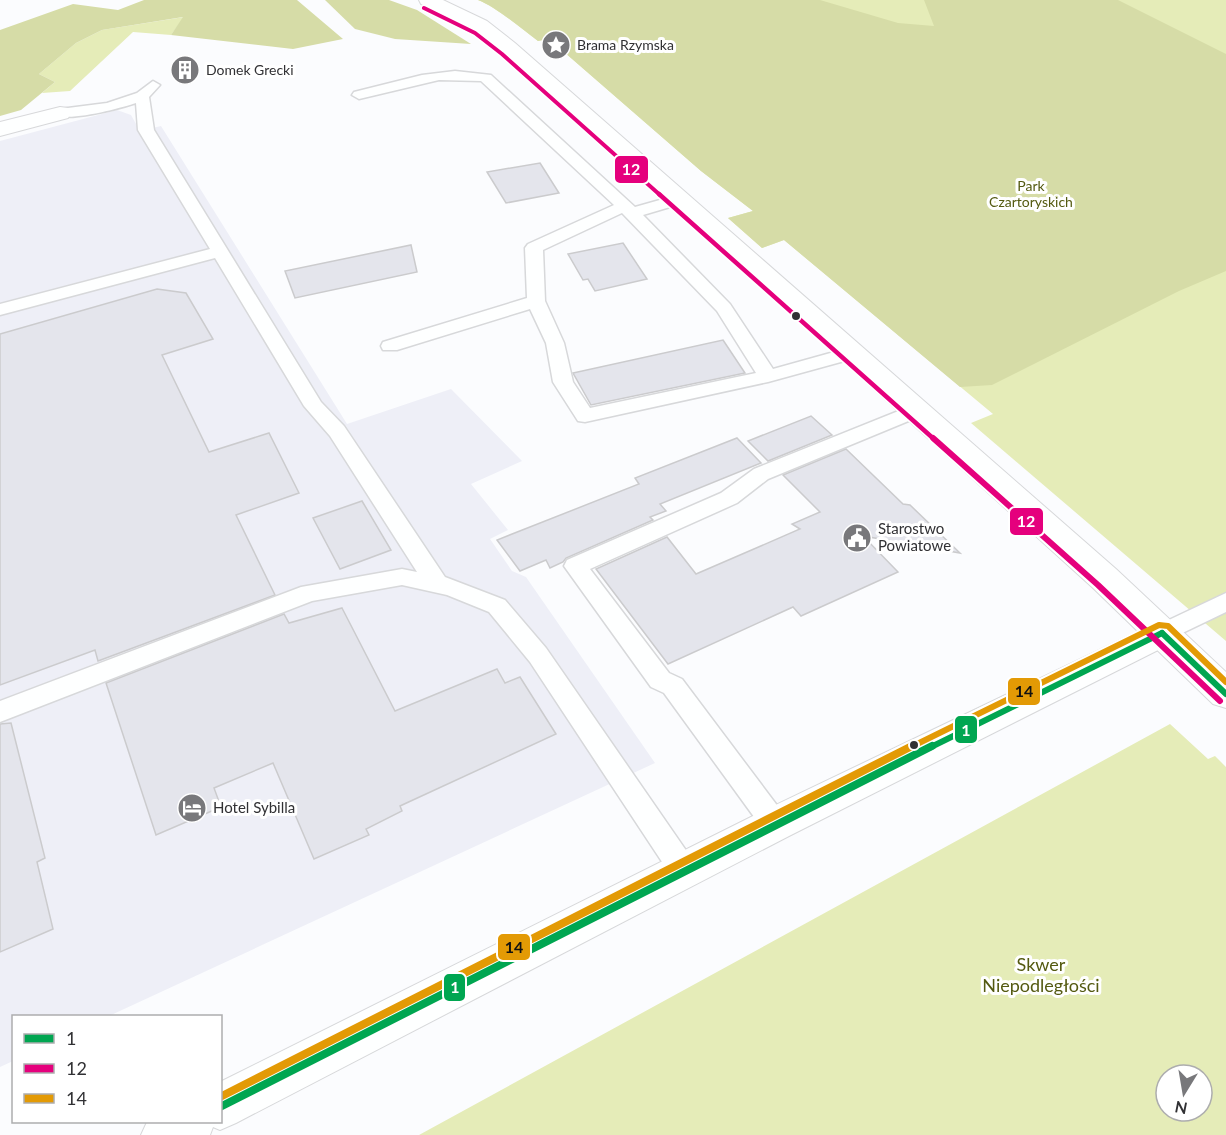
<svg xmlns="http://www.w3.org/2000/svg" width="1226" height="1135" font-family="Lato,sans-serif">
  <rect width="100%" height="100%" fill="#fbfcfe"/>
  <!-- built -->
  <path fill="#eeeff7" d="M 117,110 L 131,115 L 140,131 L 161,126 L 347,424 L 451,389 L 522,461 L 471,484 L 508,530 L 490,539 L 512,571 L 526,577 L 655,763 L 109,1016 L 14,1016 L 13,1061 L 0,1067 L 0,141 Z"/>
  <!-- green -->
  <g fill="#e5ecb8" fill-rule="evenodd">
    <path d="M 478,0 L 1226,0 L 1226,641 L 971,423 L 993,414 L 784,240 L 762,248 L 728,218 L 753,211 L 701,171 L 556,45 L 548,39 L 538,41 C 521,28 496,7 478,0 Z"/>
    <path d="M 184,17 L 171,35 L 133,32 L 70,91 L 42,93 L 55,82 L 39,74 L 76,43 L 102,30 Z"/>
    <path d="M 1170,724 L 1208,759 L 1215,756 L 1226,767 L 1226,1135 L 419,1135 ZM 1166,1075 L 1202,1075 L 1202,1111 L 1166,1111 Z"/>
  </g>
  <!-- forest -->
  <g fill="#d6dca7">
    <path d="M 144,0 L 297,0 L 343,39 L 293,49 L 171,35 L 183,17 L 102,30 L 76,43 L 39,74 L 55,82 L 21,110 L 0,116 L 0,30 L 73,4 L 118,10 Z"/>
    <path d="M 325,0 L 389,0 L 417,10 L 471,44 L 395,39 L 355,29 Z"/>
    <path d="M 478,0 L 820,0 L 898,23 L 934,26 L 924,0 L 1118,0 L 1226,54 L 1226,271 L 1179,291 L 992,385 L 960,387 L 784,240 L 762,248 L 728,218 L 753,211 L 701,171 L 556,45 L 548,39 L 538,41 C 521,28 496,7 478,0 Z"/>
  </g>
  <!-- building -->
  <g fill="#e4e5ec" stroke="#cbcbcd" stroke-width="1.5">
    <path d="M 540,163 L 559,193 L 506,203 L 487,172 Z"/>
    <path d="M 623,243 L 647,279 L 595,291 L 588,279 L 583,280 L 568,254 Z"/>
    <path d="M 411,245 L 417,272 L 295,298 L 285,271 Z"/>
    <path d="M 157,289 L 186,293 L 213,339 L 162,355 L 209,452 L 269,433 L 299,493 L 236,515 L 275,595 L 98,661 L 95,650 L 0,685 L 0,334 Z"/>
    <path d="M 723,340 L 745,373 L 591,405 L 573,373 Z"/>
    <path d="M 811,416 L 832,435 L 768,461 L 748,441 Z"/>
    <path d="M 737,438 L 761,463 L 660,504 L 666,511 L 650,517 L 653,520 L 566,558 L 563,562 L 550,568 L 546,560 L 520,571 L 497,540 L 639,484 L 635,478 Z"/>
    <path d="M 846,449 L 903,504 L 910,505 L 960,553 L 863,536 L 898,572 L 801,616 L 793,607 L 668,664 L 596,569 L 667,537 L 696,574 L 800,529 L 792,524 L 820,512 L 783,475 Z"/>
    <path d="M 362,501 L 391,550 L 340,569 L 313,518 Z"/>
    <path d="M 342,608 L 395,711 L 497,669 L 505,683 L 520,677 L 556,734 L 400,806 L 402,811 L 366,829 L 369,835 L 314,859 L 273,763 L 214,788 L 221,807 L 156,835 L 106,683 L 284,614 L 289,623 Z"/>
    <path d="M 11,723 L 45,858 L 37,862 L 53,929 L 0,952 L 0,724 Z"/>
  </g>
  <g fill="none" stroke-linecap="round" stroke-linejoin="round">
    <!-- lane casing -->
    <g stroke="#d7d8da" stroke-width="3">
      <g id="lane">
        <path d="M 455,71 L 491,75 L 635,207 L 681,194 L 687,196 L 689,199 L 687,202 L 643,215 L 730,304 L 773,369 L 852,347 L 861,353 L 859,357 L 768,382 L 585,422 L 578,421 L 553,382 L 546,343 L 530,309 L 397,350 L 383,350 L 381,346 L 383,342 L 527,298 L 525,248 L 528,244 L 614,205 L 481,81 L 439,80 L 359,99 L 352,95 L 354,92 L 422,75 ZM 622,213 L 717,311 L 756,373 L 590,408 L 573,382 L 564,343 L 545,301 L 543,250 Z"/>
        <path d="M 153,81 L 160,85 L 149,97 L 154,130 L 321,402 L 344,426 L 445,577 L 505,600 L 546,648 L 694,862 L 698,871 L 694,880 L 684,883 L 674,880 L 530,662 L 489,612 L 447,595 L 402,585 L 312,601 L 0,722 L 0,701 L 301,587 L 402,569 L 417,572 L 330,436 L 304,406 L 215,258 L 0,315 L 0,304 L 210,249 L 138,130 L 136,103 C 121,108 63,124 53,113 L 60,109 L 107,103 L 137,93 Z"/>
        <path d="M 916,404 L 923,405 L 926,410 L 923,415 L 768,479 L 737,503 L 590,569 L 669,673 L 682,679 L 785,816 L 788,824 L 785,832 L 775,836 L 765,832 L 664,693 L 651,687 L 564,566 L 567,560 L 721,493 L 754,469 Z"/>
        <path d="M 1226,593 L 1226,612 L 1170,639 L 1162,642 L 1154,639 L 1150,633 L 1154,627 Z"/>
      </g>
    </g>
    <!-- street casing -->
    <g stroke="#d7d8da" stroke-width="2">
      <g id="street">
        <path d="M 60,107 L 68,108 L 71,113 L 68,118 L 0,136 L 0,122 Z"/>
        <path d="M 1162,620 L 1174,624 L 1179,633 L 1174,642 L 789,836 L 236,1123 L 220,1130 L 213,1127 L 210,1135 L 141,1135 L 147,1122 L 220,1122 L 220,1082 L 761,812 Z"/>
      </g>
    </g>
    <!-- secondary casing -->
    <g stroke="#d7d8da" stroke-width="2">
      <path id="secondary" d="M 419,0 L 443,0 L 487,21 L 515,43 L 1116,569 L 1226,672 L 1226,708 L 1213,704 L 1092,587 L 501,51 L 473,29 L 421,4 Z"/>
    </g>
    <!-- lane -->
    <use href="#lane" fill="#feffff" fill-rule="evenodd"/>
    <!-- street -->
    <use href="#street" fill="#feffff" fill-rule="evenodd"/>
    <!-- secondary -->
    <use href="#secondary" fill="#feffff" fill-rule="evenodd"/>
    <!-- bus-1-far1 casing -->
    <g stroke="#fff" stroke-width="10">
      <g id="bus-1-far1">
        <path d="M 1162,633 L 1226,694"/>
        <path d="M 929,748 L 1162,633"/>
      </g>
    </g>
    <!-- bus-1 casing -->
    <g stroke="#fff" stroke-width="12">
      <path id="bus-1" d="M 220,1107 L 932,746"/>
    </g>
    <!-- bus-2-far2 casing -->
    <g stroke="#fff" stroke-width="7">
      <path id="bus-2-far2" d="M 424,8 L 475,33 L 502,54 L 660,195"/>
    </g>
    <!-- bus-2-far1 casing -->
    <g stroke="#fff" stroke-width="8">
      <path id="bus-2-far1" d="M 659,194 L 935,440"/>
    </g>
    <!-- bus-2 casing -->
    <g stroke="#fff" stroke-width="10">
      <path id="bus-2" d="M 933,438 L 1098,585 L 1220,701"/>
    </g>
    <!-- bus-3-far1 casing -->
    <g stroke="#fff" stroke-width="10">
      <path id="bus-3-far1" d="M 909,748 L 1159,625 L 1168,626 L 1226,682"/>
    </g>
    <!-- bus-3 casing -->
    <g stroke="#fff" stroke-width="12">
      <path id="bus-3" d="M 220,1097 L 912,746"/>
    </g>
    <!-- bus-1-far1 -->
    <use href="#bus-1-far1" stroke="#00a651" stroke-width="6"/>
    <!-- bus-1 -->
    <use href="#bus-1" stroke="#00a651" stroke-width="8"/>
    <!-- bus-2-far2 -->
    <use href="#bus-2-far2" stroke="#e5007d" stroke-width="4"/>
    <!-- bus-2-far1 -->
    <use href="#bus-2-far1" stroke="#e5007d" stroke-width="4.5"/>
    <!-- bus-2 -->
    <use href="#bus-2" stroke="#e5007d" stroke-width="6"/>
    <!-- bus-3-far1 -->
    <use href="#bus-3-far1" stroke="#e39a05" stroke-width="6"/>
    <!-- bus-3 -->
    <use href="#bus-3" stroke="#e39a05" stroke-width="8"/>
  </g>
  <!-- icons -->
  <defs>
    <g id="sight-disc" transform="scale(1.5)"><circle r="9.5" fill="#78787b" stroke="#fff"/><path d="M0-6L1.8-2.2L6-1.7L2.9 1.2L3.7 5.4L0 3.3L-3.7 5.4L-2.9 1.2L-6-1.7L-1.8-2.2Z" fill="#fff"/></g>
    <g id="building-disc" transform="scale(1.5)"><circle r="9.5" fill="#78787b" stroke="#fff"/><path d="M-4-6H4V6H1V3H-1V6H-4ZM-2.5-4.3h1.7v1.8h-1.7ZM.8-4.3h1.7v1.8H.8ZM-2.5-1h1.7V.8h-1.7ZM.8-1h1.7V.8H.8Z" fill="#fff"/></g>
    <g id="civic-disc" transform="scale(1.5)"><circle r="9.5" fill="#78787b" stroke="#fff"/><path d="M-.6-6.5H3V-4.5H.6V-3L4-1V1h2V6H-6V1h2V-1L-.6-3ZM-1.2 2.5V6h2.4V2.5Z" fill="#fff"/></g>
    <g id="hotel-disc" transform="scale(1.5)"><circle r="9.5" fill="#78787b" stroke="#fff"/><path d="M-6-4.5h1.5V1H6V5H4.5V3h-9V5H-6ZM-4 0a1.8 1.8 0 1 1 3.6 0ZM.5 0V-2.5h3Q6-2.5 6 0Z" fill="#fff"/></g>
  </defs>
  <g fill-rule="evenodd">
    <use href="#sight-disc" x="556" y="45"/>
    <use href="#building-disc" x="185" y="70"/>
    <use href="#civic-disc" x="857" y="538"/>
    <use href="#hotel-disc" x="192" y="808"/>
  </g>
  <!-- markers -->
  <g fill="#313134" stroke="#fff" stroke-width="2">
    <circle cx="796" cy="316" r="5"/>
    <circle cx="914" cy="745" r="5"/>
  </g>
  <g text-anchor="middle" stroke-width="6" stroke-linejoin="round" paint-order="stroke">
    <!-- far-poi labels -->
    <g font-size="14" fill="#313134" stroke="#fff" text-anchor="start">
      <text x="577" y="50">Brama Rzymska</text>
      <text x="206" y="75">Domek Grecki</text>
    </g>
    <!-- far-park labels -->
    <g font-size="14" fill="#545a11" stroke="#fff">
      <text x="1031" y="191">Park<tspan x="1031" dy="16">Czartoryskich</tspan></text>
    </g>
    <!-- poi labels -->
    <g font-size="15" fill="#313134" stroke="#fff" text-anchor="start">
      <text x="878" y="534">Starostwo<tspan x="878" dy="17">Powiatowe</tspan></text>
      <text x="213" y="813">Hotel Sybilla</text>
    </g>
    <!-- near-park labels -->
    <g font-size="18" fill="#545a11" stroke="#fff">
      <text x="1041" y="971">Skwer<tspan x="1041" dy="21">Niepodległości</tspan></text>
    </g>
  </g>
  <g stroke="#fff" stroke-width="2">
    <rect x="614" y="155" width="35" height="29" rx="6" fill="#e5007d"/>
    <rect x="1009" y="507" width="35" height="29" rx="6" fill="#e5007d"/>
    <rect x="1007" y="677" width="34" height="29" rx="6" fill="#e39a05"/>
    <rect x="954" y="715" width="24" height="29" rx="6" fill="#00a651"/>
    <rect x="497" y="933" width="34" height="28" rx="6" fill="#e39a05"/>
    <rect x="443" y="973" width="23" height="29" rx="6" fill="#00a651"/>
  </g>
  <g font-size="16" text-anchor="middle" font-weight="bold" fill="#fff">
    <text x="631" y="175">12</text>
    <text x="1026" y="527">12</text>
    <text x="966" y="736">1</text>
    <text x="455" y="993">1</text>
  </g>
  <g font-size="16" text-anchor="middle" font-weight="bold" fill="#111">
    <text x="1024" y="697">14</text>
    <text x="514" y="953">14</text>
  </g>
  <!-- legend -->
  <rect x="12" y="1015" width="210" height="108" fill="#ffffff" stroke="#adadae" stroke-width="1.5"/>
  <rect x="24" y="1034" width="30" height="9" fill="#00a651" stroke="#adadae" stroke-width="1.5"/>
  <text x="66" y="1045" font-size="18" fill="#313134">1</text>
  <rect x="24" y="1064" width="30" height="9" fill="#e5007d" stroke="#adadae" stroke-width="1.5"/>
  <text x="66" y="1075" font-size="18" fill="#313134">12</text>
  <rect x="24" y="1094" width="30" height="9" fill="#e39a05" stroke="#adadae" stroke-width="1.5"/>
  <text x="66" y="1105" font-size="18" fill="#313134">14</text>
  <!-- north arrow -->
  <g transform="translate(1184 1093) rotate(191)"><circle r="28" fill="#ffffff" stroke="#adadae" stroke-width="1.5"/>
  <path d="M0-4.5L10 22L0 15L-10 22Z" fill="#78787b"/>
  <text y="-9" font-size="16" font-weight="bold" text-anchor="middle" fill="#313134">N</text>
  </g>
</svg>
